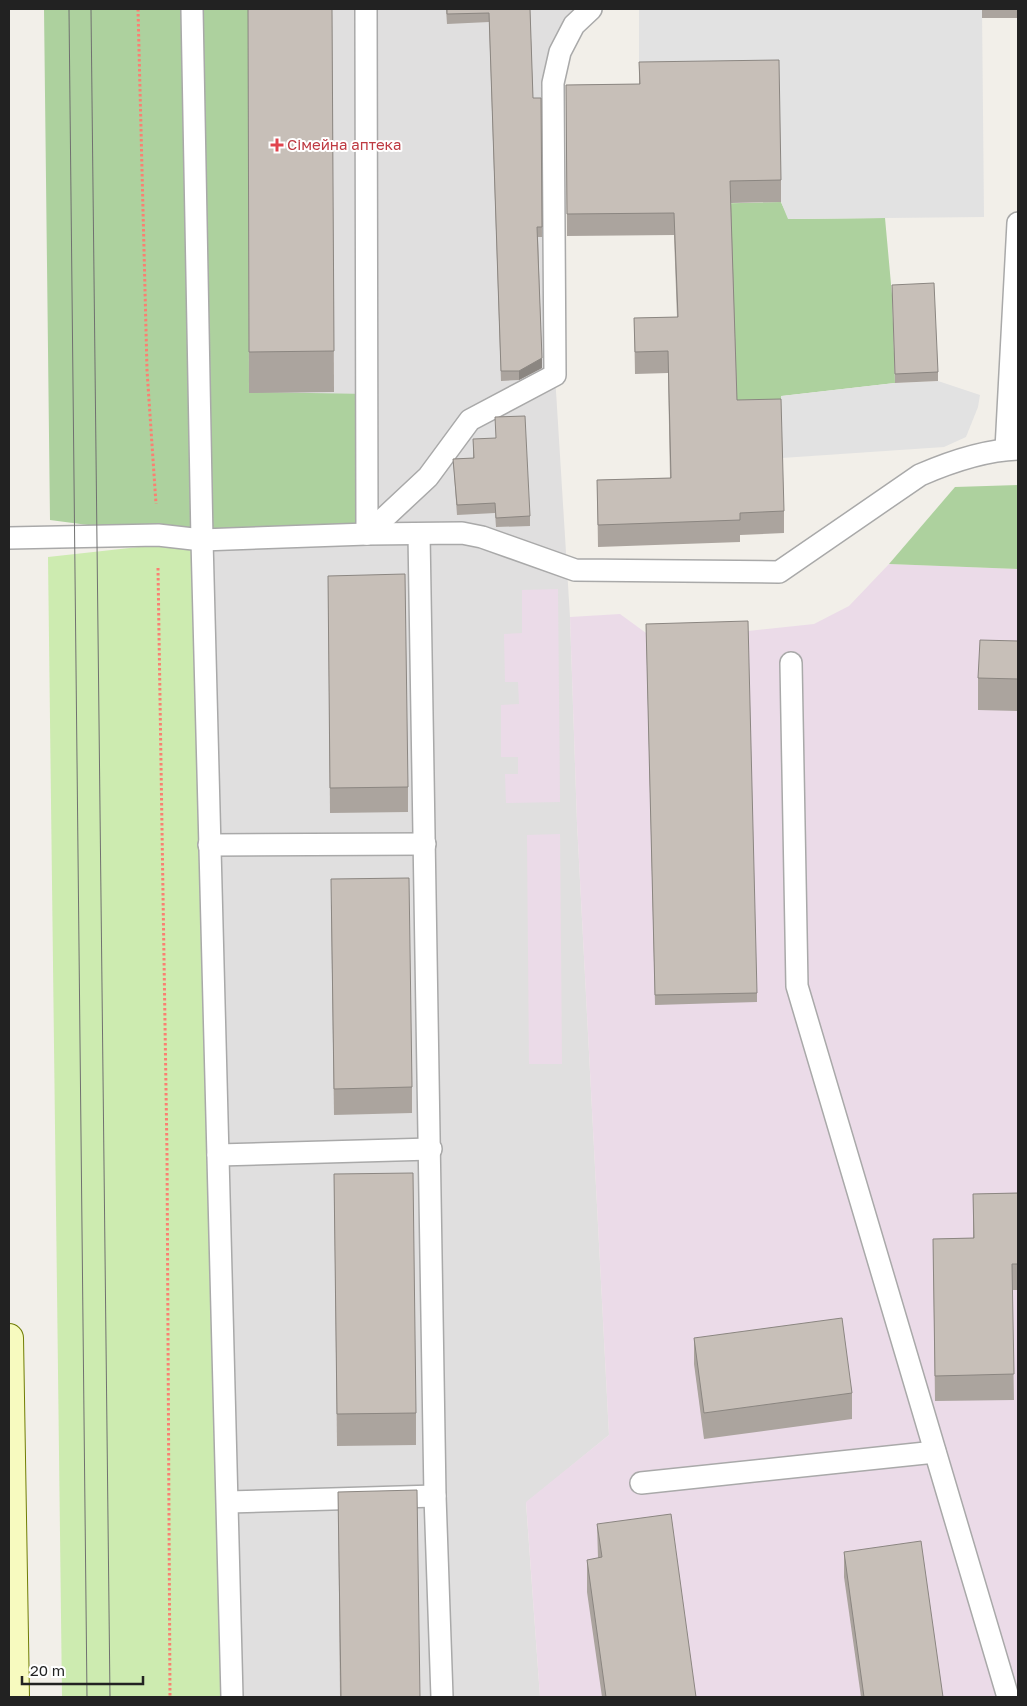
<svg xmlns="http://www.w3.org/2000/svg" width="1027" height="1706" font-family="'Golos Text',sans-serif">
  <rect width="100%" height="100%" fill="#f2efe9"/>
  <!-- residential -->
  <path fill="#e0dfdf" d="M 192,9 L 591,9 L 560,52 L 555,375 L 570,617 L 577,823 L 609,1435 L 526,1503 L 540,1697 L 232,1697 Z"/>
  <!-- industrial -->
  <g fill="#ebdbe8">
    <path d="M 889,564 L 1018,569 L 1018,1697 L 540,1697 L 526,1502 L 609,1435 L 577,823 L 570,617 L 620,614 L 646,633 L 748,631 L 814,624 L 849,606 Z"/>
    <path d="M 558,589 L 560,802 L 506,803 L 505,774 L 518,774 L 518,757 L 501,757 L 501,705 L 519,704 L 518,682 L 505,682 L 504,634 L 522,633 L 522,590 Z"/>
    <path d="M 560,834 L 562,1064 L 529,1064 L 527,835 Z"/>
  </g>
  <!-- grass -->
  <path fill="#cdebb0" d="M 202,540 L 232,1697 L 62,1697 L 48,557 Z"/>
  <!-- forest -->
  <g fill="#add19e">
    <path d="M 44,9 L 248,9 L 249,392 L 367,394 L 367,534 L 202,540 L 50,520 Z"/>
    <path d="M 781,202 L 789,219 L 885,218 L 892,295 L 895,383 L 782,396 L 781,421 L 729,423 L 696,204 Z"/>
    <path d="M 1018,485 L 1018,569 L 889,564 L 955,487 Z"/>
  </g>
  <!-- parking -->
  <g fill="#e2e2e2">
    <path d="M 639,9 L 982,9 L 984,217 L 788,219 L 781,202 L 779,82 L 639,85 Z"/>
    <path d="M 938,381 L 980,395 L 978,407 L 966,437 L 944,447 L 782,458 L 781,396 L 895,383 Z"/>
  </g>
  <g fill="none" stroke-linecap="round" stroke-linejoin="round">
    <!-- lane casing -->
    <g stroke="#a9a9a9" stroke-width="24">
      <g id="lane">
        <path d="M 192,9 L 202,540 L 232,1697"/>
        <path d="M 366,9 L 367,534"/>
        <path d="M 1006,449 L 1018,223"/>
        <path d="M 367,534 L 428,477 L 470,420 L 555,375 L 553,83 L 560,52 L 574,25 L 591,9"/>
        <path d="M 419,534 L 435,1496 L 442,1697"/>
        <path d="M 9,538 L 158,535 L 202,540 L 367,534 L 462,533 L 482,537 L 575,570 L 779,572 L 920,475 C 950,462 985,450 1018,449"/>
        <path d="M 791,663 L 797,986 L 1008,1697"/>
        <path d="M 209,845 L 425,844"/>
        <path d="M 218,1155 L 431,1149"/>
        <path d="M 641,1483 L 935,1452"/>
        <path d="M 228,1502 L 435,1496"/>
      </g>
    </g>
    <!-- secondary casing -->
    <g stroke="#707d05" stroke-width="30">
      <path id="secondary" d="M 9,1338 L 15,1697"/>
    </g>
    <!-- path -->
    <g stroke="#fa8072" stroke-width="3" stroke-dasharray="2.5 2.5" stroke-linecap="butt">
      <path d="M 138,9 L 147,370 L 156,504"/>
      <path d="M 158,568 L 167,1154 L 170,1697"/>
    </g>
    <!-- lane -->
    <use href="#lane" stroke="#fff" stroke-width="21"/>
    <!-- secondary -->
    <use href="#secondary" stroke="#f7fabf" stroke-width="28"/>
    <!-- tram -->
    <g stroke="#707070" stroke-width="1">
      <path d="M 69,9 L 87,1697"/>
      <path d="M 91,9 L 110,1697"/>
    </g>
  </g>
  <!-- wall -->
  <g fill="#aba49e">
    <path d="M 248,9 L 332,9 L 334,392 L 249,393 Z"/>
    <path d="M 446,9 L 530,9 L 533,98 L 541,98 L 542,237 L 538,237 L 542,368 L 519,380 L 501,381 L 489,22 L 447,24 Z"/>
    <rect x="982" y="9" width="36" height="9"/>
    <path d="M 639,62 L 781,180 L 781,202 L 731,203 L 737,400 L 784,511 L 784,533 L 740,535 L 740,542 L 598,547 L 597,480 L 670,478 L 668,373 L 635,374 L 634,318 L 677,317 L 674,235 L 567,236 L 566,85 L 639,84 Z"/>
    <path d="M 892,285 L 938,372 L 938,381 L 895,383 Z"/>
    <path d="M 473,439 L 530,516 L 530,526 L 496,527 L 495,513 L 457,515 L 453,459 L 473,458 Z"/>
    <path d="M 328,576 L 408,787 L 408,812 L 330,813 Z"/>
    <path d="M 646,624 L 757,993 L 757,1002 L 655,1005 Z"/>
    <path d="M 1018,641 L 1018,711 L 978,710 L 978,678 Z"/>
    <path d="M 331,904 L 412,1087 L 412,1113 L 334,1115 Z"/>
    <path d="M 334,1174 L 416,1413 L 416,1445 L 337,1446 Z"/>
    <path d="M 1018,1193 L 1018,1290 L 1012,1290 L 1014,1400 L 935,1401 L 933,1239 L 973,1238 L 973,1194 Z"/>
    <path d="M 694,1338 L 852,1393 L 852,1419 L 704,1439 L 694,1364 Z"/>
    <path d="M 338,1492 L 420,1697 L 340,1697 Z"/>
    <path d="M 597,1524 L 696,1697 L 602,1697 L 587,1592 L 587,1560 L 598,1558 Z"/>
    <path d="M 844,1552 L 943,1697 L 861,1697 L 844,1577 Z"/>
  </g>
  <!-- shaded-wall -->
  <path fill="#8b8681" d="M 542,358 L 542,368 L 519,380 L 519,371 Z"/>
  <!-- building -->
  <g fill="#c7bfb8" stroke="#8b8681">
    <path d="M 248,9 L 332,9 L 334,351 L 249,352 Z"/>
    <path d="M 447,9 L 530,9 L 533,98 L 541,98 L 542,227 L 537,227 L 542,358 L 519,371 L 501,371 L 489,13 L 447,14 Z"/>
    <path d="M 779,60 L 781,180 L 730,181 L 737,400 L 781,399 L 784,511 L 740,513 L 740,520 L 598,525 L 597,480 L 671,478 L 668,351 L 635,352 L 634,318 L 678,317 L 674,213 L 567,214 L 566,85 L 640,84 L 639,62 Z"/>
    <path d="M 934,283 L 938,372 L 895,374 L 892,285 Z"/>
    <path d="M 525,416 L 530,516 L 496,518 L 495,503 L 457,505 L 453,459 L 474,458 L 473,439 L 496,438 L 495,417 Z"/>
    <path d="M 405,574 L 408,787 L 330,788 L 328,576 Z"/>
    <path d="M 748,621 L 757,993 L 655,995 L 646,624 Z"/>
    <path d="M 980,640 L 1018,641 L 1018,679 L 978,678 Z"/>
    <path d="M 409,878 L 412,1087 L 334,1089 L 331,879 Z"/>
    <path d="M 413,1173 L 416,1413 L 337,1414 L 334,1174 Z"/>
    <path d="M 1018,1193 L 1018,1264 L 1012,1264 L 1014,1374 L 935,1376 L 933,1239 L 974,1238 L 973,1194 Z"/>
    <path d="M 842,1318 L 852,1393 L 704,1413 L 694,1338 Z"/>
    <path d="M 417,1490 L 420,1697 L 341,1697 L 338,1492 Z"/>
    <path d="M 671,1514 L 696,1697 L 606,1697 L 587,1560 L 602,1557 L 597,1524 Z"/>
    <path d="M 921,1541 L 943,1697 L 864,1697 L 844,1552 Z"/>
  </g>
  <!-- markers -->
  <path fill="#e0444e" stroke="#fff" stroke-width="2" d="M274.5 137.5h5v5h5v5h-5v5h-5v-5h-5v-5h5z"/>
  <g text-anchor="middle" stroke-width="4" stroke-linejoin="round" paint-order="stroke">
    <!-- health labels -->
    <g font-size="15" fill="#be3a42" stroke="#fff" text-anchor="start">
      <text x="287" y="150">Сімейна аптека</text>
    </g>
  </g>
  <!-- border -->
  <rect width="1027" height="1706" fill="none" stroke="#222222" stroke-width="20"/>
  <!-- scale -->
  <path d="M22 1676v8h121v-8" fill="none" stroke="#222222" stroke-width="2.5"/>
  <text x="30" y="1676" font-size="15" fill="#222222" stroke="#ffffff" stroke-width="4" paint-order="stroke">20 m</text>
</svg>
